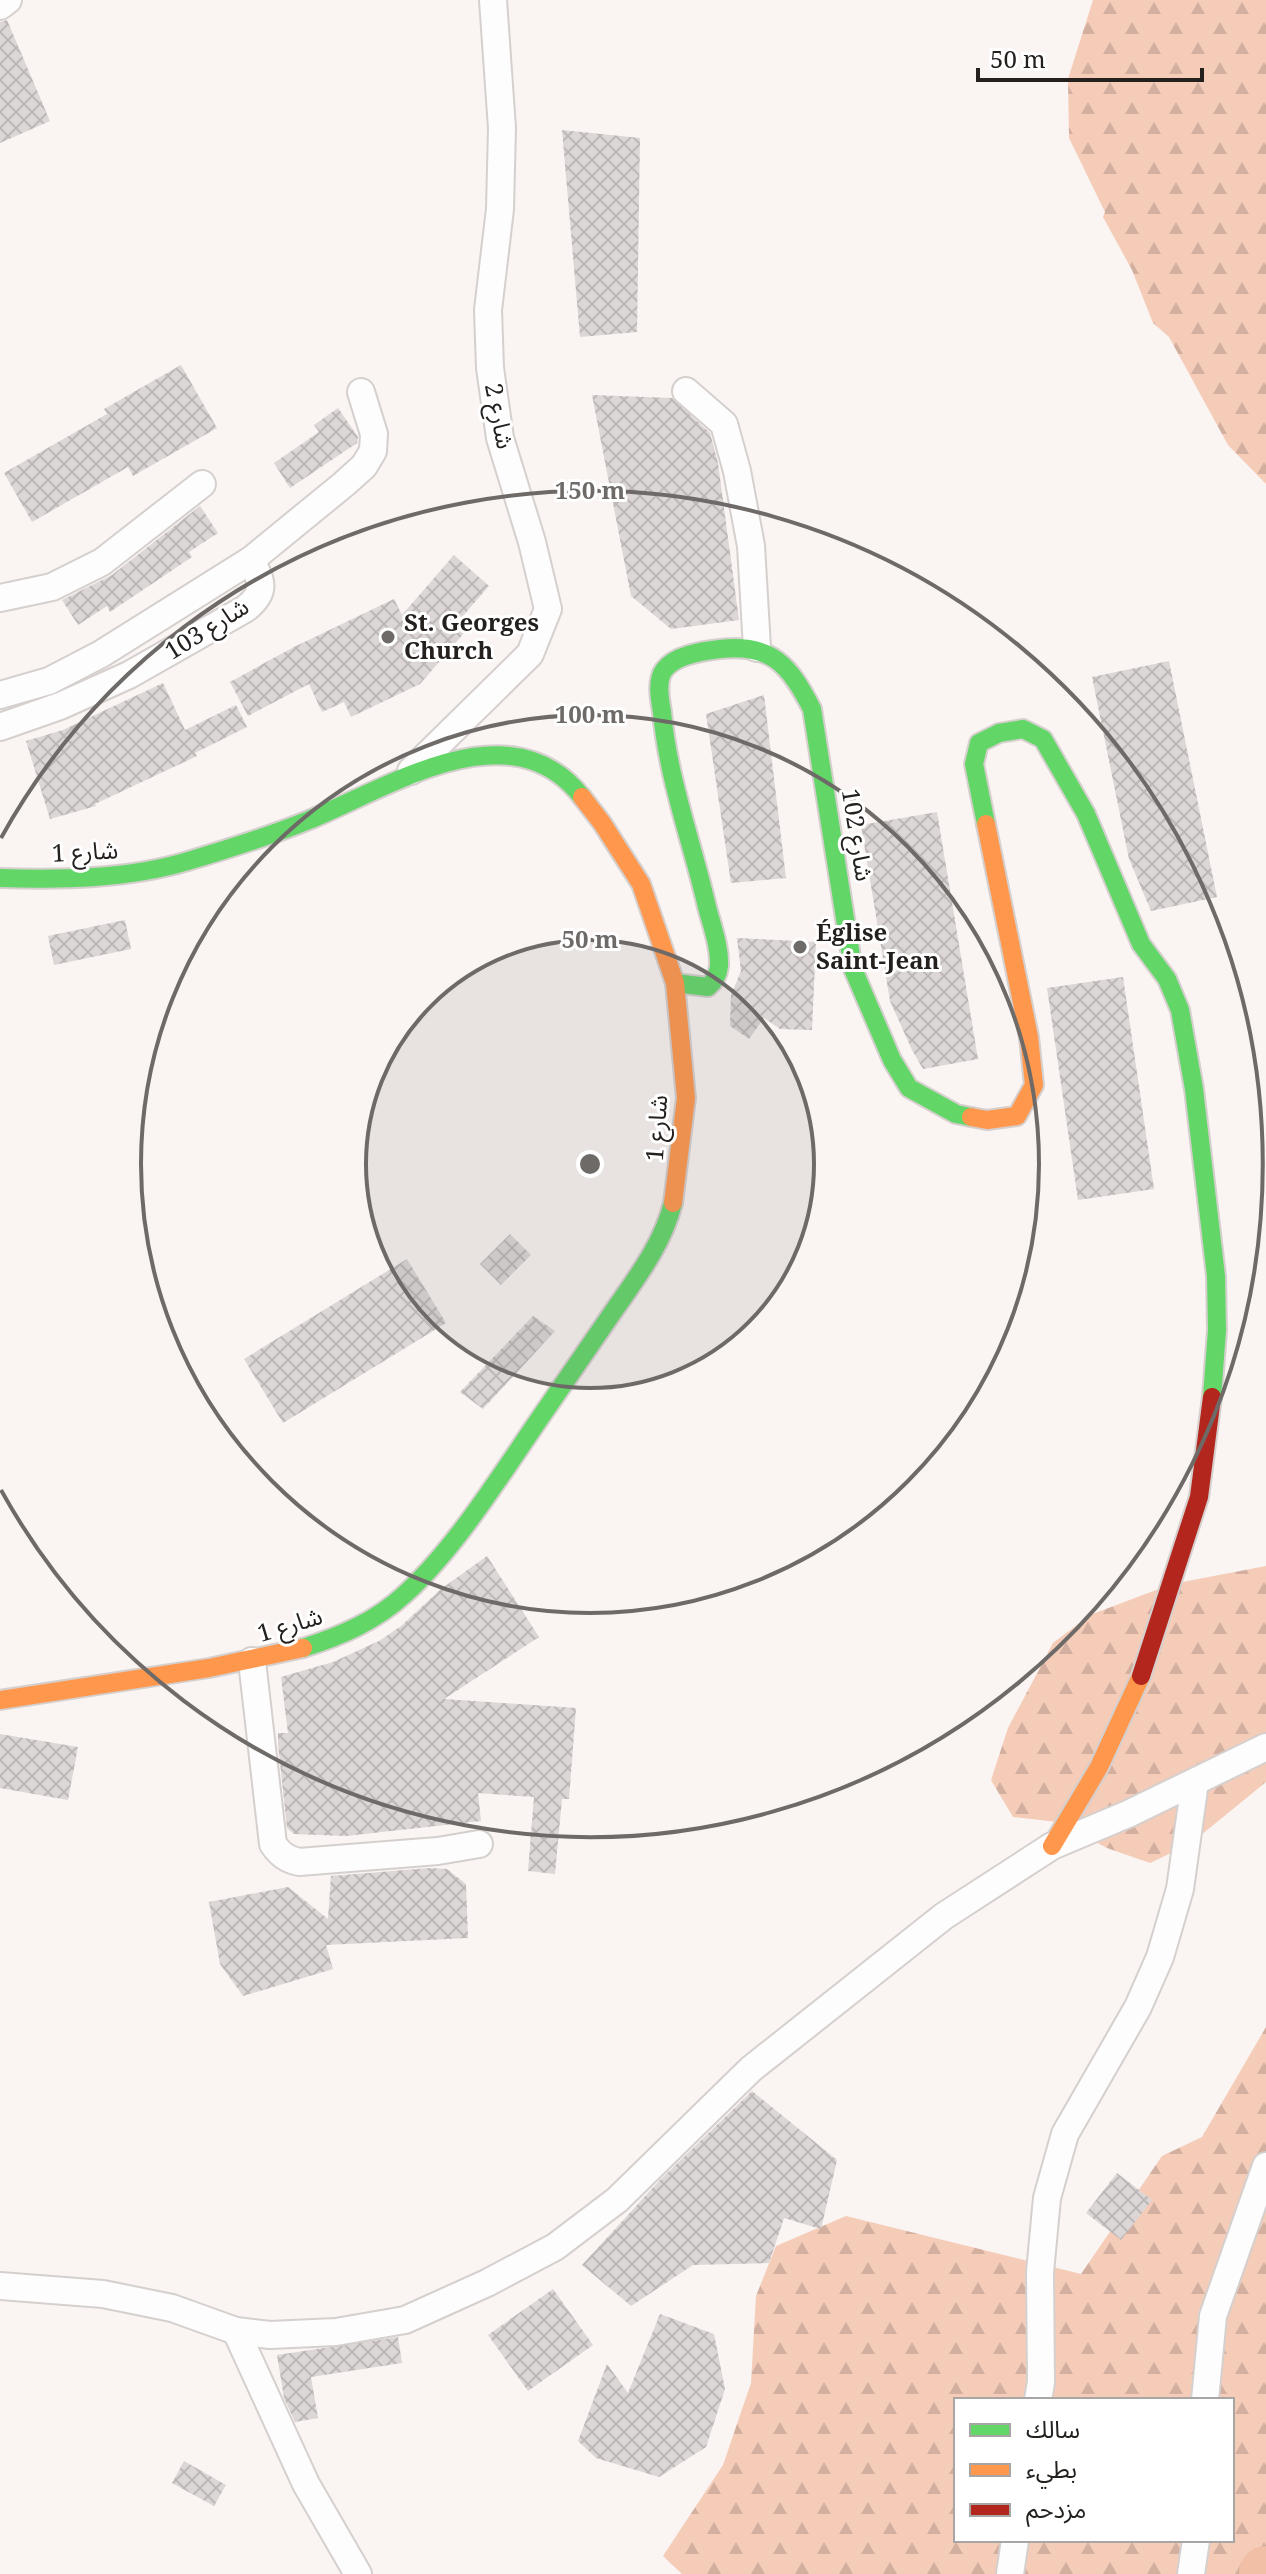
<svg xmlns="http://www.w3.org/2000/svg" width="1266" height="2574" font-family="'Noto Serif','Noto Sans Arabic',serif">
  <defs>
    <pattern id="forest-firs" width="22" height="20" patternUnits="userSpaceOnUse" patternTransform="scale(2)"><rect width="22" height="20" fill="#f5ccb8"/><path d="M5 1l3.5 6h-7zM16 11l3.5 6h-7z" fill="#d2af9e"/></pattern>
    <pattern id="building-cross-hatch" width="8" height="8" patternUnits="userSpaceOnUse" patternTransform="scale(2)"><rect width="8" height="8" fill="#dcd7d6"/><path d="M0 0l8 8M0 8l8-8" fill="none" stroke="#bcb8b7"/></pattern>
  </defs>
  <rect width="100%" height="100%" fill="#faf4f2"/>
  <!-- forest -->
  <g fill="url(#forest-firs)" fill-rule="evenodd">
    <path d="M 1093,0 L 1266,0 L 1266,484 L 1228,445 L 1169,337 L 1153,323 L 1132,270 L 1103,217 L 1105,212 L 1069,138 L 1068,79 Z"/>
    <path d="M 1266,1566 L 1266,1782 L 1190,1844 L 1150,1863 L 1107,1848 L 1057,1822 L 1013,1817 L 991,1780 L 1008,1728 L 1053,1643 L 1090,1615 L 1172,1584 Z"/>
    <path d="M 1266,2027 L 1266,2574 L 682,2574 L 663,2556 L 723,2465 L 751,2383 L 756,2296 L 776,2246 L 846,2216 L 1081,2274 L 1162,2156 L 1202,2137 ZM 956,2400 L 1232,2400 L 1232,2540 L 956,2540 Z"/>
  </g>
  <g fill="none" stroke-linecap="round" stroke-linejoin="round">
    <!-- river -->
    <path stroke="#f1bea6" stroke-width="54" d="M 1266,2574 L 1266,2573"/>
  </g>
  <!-- building -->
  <g fill="url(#building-cross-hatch)">
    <path d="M 7,20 L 50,121 L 0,143 L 0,22 Z"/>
    <path d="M 562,130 L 640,138 L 637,332 L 580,337 Z"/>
    <path d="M 181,365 L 217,428 L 133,476 L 128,467 L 32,522 L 4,473 L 107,414 L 104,409 Z"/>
    <path d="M 592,395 L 672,398 L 710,433 L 718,463 L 739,620 L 671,629 L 631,596 Z"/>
    <path d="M 338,408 L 358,437 L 357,443 L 290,488 L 274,463 L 319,432 L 314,425 Z"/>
    <path d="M 200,506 L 218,533 L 189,552 L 192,557 L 110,612 L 107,606 L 78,625 L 62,600 L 112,575 Z"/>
    <path d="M 454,555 L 489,586 L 462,617 L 471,625 L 420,684 L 351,717 L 344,702 L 322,712 L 309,684 L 248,716 L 230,682 L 292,648 L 394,599 L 402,615 Z"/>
    <path d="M 1169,661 L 1217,897 L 1151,911 L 1129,859 L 1092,677 Z"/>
    <path d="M 163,683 L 185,730 L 236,705 L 247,727 L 195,753 L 197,756 L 95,804 L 96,806 L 50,819 L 26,741 L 63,730 Z"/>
    <path d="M 764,695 L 786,878 L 731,883 L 706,714 Z"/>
    <path d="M 937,812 L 978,1059 L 923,1069 L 912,1050 L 890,1001 L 861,825 Z"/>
    <path d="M 125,920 L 131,949 L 54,965 L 48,936 Z"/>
    <path d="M 737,938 L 816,942 L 812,1030 L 780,1029 L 764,1018 L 749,1039 L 730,1026 L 731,995 L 741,971 Z"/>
    <path d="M 1123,977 L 1154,1189 L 1078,1200 L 1047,988 Z"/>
    <path d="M 510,1234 L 531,1255 L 501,1285 L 480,1264 Z"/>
    <path d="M 407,1259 L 446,1323 L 283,1423 L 244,1359 Z"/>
    <path d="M 533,1316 L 555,1331 L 483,1409 L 460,1392 Z"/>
    <path d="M 487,1556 L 539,1637 L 444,1699 L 576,1708 L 569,1799 L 562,1799 L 555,1874 L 528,1871 L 534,1797 L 478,1793 L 481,1821 L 346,1836 L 294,1834 L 287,1828 L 278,1744 L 278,1733 L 288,1733 L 281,1677 L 333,1662 L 379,1641 L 401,1626 L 441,1589 Z"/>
    <path d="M 0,1734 L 78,1747 L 68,1800 L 0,1788 Z"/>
    <path d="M 430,1868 L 447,1869 L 466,1884 L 468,1938 L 326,1945 L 333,1969 L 243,1996 L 220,1964 L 209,1902 L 288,1887 L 328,1919 L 331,1876 Z"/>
    <path d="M 752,2091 L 837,2160 L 821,2229 L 784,2218 L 769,2263 L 693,2265 L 631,2306 L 582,2265 L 659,2181 Z"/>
    <path d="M 1117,2173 L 1152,2200 L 1121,2240 L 1086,2213 Z"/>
    <path d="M 553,2289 L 593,2345 L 528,2391 L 488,2335 Z"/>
    <path d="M 660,2314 L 714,2334 L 725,2389 L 706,2447 L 659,2477 L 596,2458 L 578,2441 L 607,2364 L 628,2393 Z"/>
    <path d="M 398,2337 L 402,2363 L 311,2377 L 318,2418 L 295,2422 L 284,2398 L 277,2355 Z"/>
    <path d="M 184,2461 L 226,2485 L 214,2506 L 172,2483 Z"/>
  </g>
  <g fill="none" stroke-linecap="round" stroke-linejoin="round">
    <!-- street casing -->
    <g stroke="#d5d0ce" stroke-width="30">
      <g id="street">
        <path d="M 0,6 L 8,0"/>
        <path d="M 686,391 L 724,424 L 737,471 L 751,546 L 757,648"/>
        <path d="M 0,598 L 52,587 L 102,562 L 202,484"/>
        <path d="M 0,695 L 49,681 L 101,654 L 251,560 L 344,484 L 364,466 L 373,451 L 374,434 L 361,392"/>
        <path d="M 0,727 L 60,706 L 129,675 L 245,609 C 267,592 262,582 251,560"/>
        <path d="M 411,771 L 530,654 L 548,609 L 532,542 L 500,438 L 490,368 L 488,310 L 500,209 L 502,128 L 493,0"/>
        <path d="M 252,1661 L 273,1844 C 280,1854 286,1859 299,1862 L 438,1851 L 479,1844"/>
        <path d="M 0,2286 L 103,2294 L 172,2308 L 236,2331 L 270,2335 L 336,2332 L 405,2320 L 487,2283 L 555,2247 L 617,2200 L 751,2069 L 944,1916 L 1052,1846 L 1128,1814 L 1266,1747"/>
        <path d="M 236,2331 L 306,2484 L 358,2574"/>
        <path d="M 1038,2400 L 1041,2382 L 1040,2272 L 1047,2198 L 1065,2134 L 1138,2007 L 1160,1957 L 1180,1889 L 1195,1782"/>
        <path d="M 1205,2400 L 1213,2316 L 1266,2166"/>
        <path d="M 1010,2574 L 1015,2540"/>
        <path d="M 1191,2574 L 1196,2540"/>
      </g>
    </g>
    <!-- fast casing -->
    <g stroke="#d5d0ce" stroke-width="22">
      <g id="fast">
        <path d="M 986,824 L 974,764 L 979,743 L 999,733 L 1023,729 L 1043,739 L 1086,814 L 1141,944 L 1167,979 L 1180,1010 L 1194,1089 L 1216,1276 L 1217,1330 L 1212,1397"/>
        <path d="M 0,878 C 61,880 129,879 188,861 C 228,849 270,836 309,820 C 390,787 511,706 582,797"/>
        <path d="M 675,983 L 708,987 C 715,981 718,975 719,966 C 720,947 712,926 707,907 C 692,842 668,779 662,712 C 660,700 656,681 664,670 C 675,655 702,651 720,649 C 772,643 790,666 812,709 L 853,969 L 892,1060 L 909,1088 L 956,1114 L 971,1117"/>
        <path d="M 303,1648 C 341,1636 376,1621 405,1594 C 459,1545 507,1465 549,1405 C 571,1373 593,1341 615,1309 C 638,1276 663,1243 673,1203"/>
      </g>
    </g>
    <!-- slow casing -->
    <g stroke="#d5d0ce" stroke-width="22">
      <g id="slow">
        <path d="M 582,797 L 602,823 L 641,884 L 675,983 L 686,1098 L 673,1203"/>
        <path d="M 971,1117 L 987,1120 L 1017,1116 L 1034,1085 L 1029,1037 L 986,824"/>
        <path d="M 0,1700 L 209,1668 L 303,1648"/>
        <path d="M 1052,1846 L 1099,1767 L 1141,1676"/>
      </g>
    </g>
    <!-- jam casing -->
    <g stroke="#d5d0ce" stroke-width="22">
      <path id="jam" d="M 1141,1676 L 1199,1497 L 1212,1397"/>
    </g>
    <!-- street -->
    <use href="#street" stroke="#fefdfd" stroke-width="26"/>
    <!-- fast -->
    <use href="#fast" stroke="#63d668" stroke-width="18"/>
    <!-- slow -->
    <use href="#slow" stroke="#ff974d" stroke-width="18"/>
    <!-- jam -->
    <use href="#jam" stroke="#b3261e" stroke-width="18"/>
  </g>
  <!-- distance rings -->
  <circle cx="590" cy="1164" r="224" fill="#6e6a68" fill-opacity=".12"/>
  <g fill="none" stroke="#6e6a68" stroke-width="4">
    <circle cx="590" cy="1164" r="224"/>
    <circle cx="590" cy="1164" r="449"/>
    <path d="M1 838A673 673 0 1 1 1 1490"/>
  </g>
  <!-- markers -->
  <g fill="#6e6a68" stroke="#fff" stroke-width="3">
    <circle cx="388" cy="637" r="8"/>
    <circle cx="800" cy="947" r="8"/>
  </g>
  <g text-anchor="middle" stroke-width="6" stroke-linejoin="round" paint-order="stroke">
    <!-- street labels -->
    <g font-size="24" fill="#23201e" stroke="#fff">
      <text transform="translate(499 416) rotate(79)" y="8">شارع 2</text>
      <text transform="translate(207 629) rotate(-32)" y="8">شارع 103</text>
      <text transform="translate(857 835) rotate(81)" y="8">شارع 102</text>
      <text transform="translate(85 852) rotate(-3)" y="8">شارع 1</text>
      <text transform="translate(657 1128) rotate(-86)" y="8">شارع 1</text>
      <text transform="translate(290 1625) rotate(-17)" y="8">شارع 1</text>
    </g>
    <!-- poi labels -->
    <g font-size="24" font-weight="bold" fill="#23201e" stroke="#fff" text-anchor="start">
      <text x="404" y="631">St. Georges<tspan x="404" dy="28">Church</tspan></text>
      <text x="816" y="941">Église<tspan x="816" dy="28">Saint-Jean</tspan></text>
    </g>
  </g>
  <circle cx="590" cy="1164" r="12" fill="#6e6a68" stroke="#fff" stroke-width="4"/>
  <g font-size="24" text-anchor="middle" font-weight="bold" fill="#6e6a68" stroke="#fff" stroke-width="6" stroke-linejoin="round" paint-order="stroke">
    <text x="590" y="499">150 m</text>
    <text x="590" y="723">100 m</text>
    <text x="590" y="948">50 m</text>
  </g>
  <!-- legend -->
  <rect x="954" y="2398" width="280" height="144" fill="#ffffff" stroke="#a7a6a5" stroke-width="2"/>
  <rect x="970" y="2424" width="40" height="12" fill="#63d668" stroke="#a7a6a5" stroke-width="2"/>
  <text x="1026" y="2438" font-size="24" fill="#23201e">سالك</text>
  <rect x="970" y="2464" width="40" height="12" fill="#ff974d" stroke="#a7a6a5" stroke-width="2"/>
  <text x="1026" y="2478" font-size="24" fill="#23201e">بطيء</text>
  <rect x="970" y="2504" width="40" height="12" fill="#b3261e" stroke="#a7a6a5" stroke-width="2"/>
  <text x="1026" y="2518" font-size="24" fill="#23201e">مزدحم</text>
  <!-- scale -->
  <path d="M978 68v12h224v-12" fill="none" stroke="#23201e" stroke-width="4"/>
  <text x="990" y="68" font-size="24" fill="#23201e" stroke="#ffffff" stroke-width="6" paint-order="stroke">50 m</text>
</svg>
